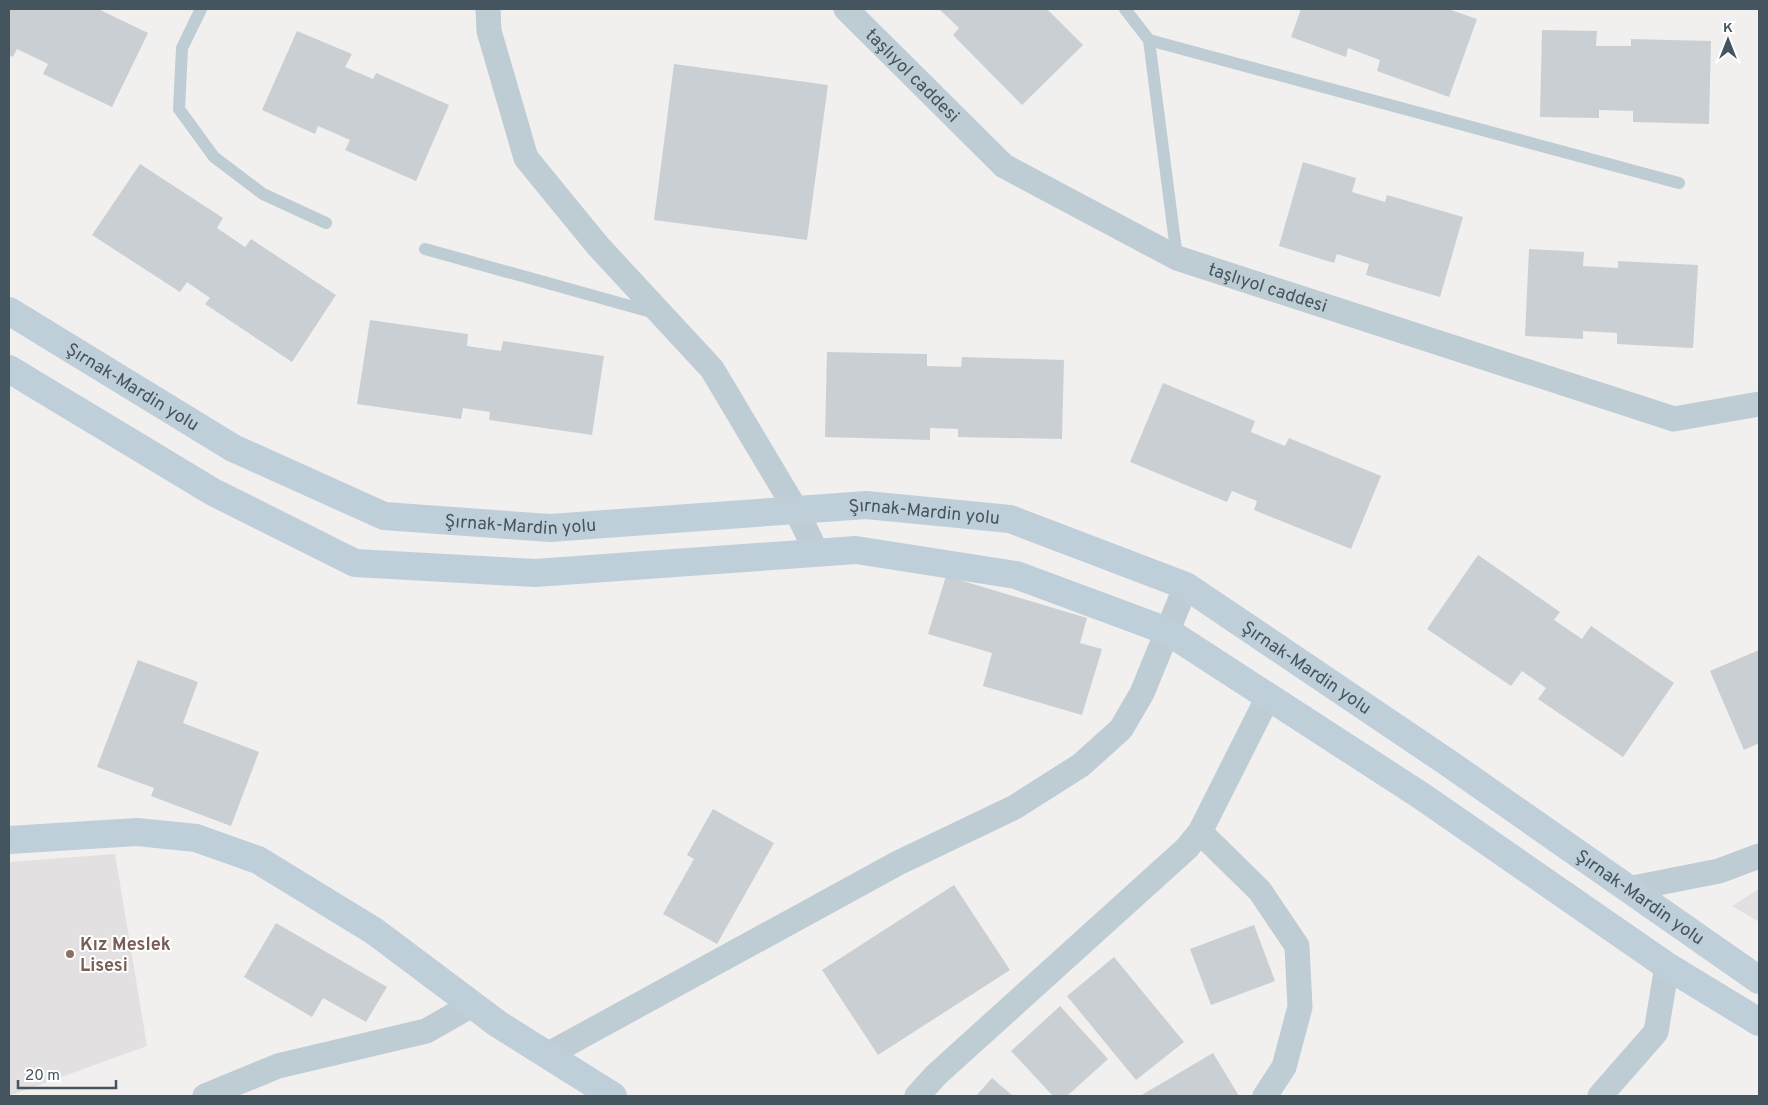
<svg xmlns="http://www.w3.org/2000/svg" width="1768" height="1105" font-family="Overpass,sans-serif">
  <rect width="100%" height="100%" fill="#f2efef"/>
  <!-- education -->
  <g fill="#e3e0e1">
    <path d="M 115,854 L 147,1046 L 9,1096 L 9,862 Z"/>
    <path d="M 1759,889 L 1759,922 L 1732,906 Z"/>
  </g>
  <!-- building -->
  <g fill="#cacfd4">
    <path d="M 9,9 L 98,9 L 148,33 L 112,107 L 43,74 L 48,64 L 17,49 L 13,57 L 9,55 Z"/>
    <path d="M 939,9 L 1047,9 L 1083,45 L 1022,105 L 953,35 L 959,28 Z"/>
    <path d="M 1301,9 L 1448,9 L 1477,19 L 1449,97 L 1377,71 L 1380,60 L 1348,48 L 1346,57 L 1291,37 Z"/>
    <path d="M 1542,30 L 1597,31 L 1596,46 L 1631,46 L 1631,39 L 1711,41 L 1709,124 L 1633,122 L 1633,111 L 1599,110 L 1599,118 L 1540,117 Z"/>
    <path d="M 297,31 L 352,54 L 345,67 L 373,79 L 376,73 L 449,105 L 416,181 L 345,150 L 350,140 L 318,126 L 315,134 L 262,110 Z"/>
    <path d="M 674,64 L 828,85 L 807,240 L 654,220 Z"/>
    <path d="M 1303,162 L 1356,178 L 1352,192 L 1385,202 L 1387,195 L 1463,217 L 1440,297 L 1366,275 L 1369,264 L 1337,254 L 1334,263 L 1279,246 Z"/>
    <path d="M 140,164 L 223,218 L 217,228 L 245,247 L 251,239 L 336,295 L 292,362 L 205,304 L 210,298 L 187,282 L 180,292 L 92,235 Z"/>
    <path d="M 1529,249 L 1584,252 L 1583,266 L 1618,268 L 1618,261 L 1698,265 L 1693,348 L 1617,344 L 1617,333 L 1583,331 L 1583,339 L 1525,336 Z"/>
    <path d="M 370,320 L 468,334 L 467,346 L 501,351 L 503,341 L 604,356 L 592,435 L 489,420 L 490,412 L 463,408 L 461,419 L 357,404 Z"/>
    <path d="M 827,352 L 927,354 L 927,366 L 961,367 L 962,357 L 1064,360 L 1062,439 L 958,437 L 958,429 L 930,428 L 930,440 L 825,437 Z"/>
    <path d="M 1163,383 L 1255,421 L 1251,432 L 1285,446 L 1289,438 L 1381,476 L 1351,549 L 1254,510 L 1257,501 L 1232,491 L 1227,502 L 1130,462 Z"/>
    <path d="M 1478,555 L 1560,612 L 1554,620 L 1582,639 L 1591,626 L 1674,683 L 1623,757 L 1538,699 L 1546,688 L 1522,671 L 1511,686 L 1427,629 Z"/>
    <path d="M 946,576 L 1087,618 L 1080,643 L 1102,649 L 1082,715 L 983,686 L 992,653 L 928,634 Z"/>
    <path d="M 1759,650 L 1759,743 L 1744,750 L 1710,671 Z"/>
    <path d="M 138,660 L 198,682 L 183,723 L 259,752 L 231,826 L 151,796 L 154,788 L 97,767 Z"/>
    <path d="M 713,809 L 774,843 L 717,944 L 663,914 L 694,859 L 687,855 Z"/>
    <path d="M 954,885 L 1010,970 L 878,1055 L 822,970 Z"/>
    <path d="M 276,923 L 387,987 L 366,1022 L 323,998 L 312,1017 L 244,977 Z"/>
    <path d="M 1254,925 L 1275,981 L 1211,1005 L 1190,949 Z"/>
    <path d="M 1114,957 L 1184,1042 L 1136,1080 L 1067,996 Z"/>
    <path d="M 1060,1006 L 1108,1059 L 1067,1096 L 1053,1096 L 1011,1051 Z"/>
    <path d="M 1213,1053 L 1239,1096 L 1140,1096 Z"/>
    <path d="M 992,1078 L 1013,1096 L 976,1096 Z"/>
  </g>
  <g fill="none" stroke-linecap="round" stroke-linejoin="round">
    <!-- lane -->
    <g stroke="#beccd3" stroke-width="12">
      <path d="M 201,9 L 182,48 L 179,109 L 214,157 L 263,194 L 326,223"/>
      <path d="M 1125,9 L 1149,40 L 1679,183"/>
      <path d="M 1149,40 L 1177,258"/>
      <path d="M 425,249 L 655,313"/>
    </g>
    <!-- street -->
    <g stroke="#beccd3" stroke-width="25">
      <path d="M 488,9 L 489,31 L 526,158 L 598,246 L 712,369 L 796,510 L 817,553"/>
      <path id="s1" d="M 846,9 L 1004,166 L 1177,258 L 1674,419 L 1759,404"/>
      <path d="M 1200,832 L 1260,891 L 1297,946 L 1300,1007 L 1284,1067 L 1265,1096"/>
      <path d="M 1628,889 L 1719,871 L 1759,856"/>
      <path d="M 547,1055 L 898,863 L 1015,807 L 1081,765 L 1121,729 L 1142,693 L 1186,586"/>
      <path d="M 205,1096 L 278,1066 L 426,1031 L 472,1005"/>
      <path d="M 917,1096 L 936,1075 L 1187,848 L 1200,832 L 1268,697"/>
      <path d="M 1600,1096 L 1656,1032 L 1667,966"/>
    </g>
    <!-- secondary -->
    <g stroke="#bfcfda" stroke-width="28">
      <path id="s2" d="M 9,311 L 233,448 L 384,516 L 550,528 L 866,505 L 1010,519 L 1186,586 L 1444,760 L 1759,980"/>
      <path d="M 9,369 L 213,492 L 355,563 L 535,573 L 856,550 L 1016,575 L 1167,631 L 1420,795 L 1667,966 L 1759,1022"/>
      <path d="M 9,840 L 137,832 L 196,838 L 258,860 L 374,931 L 498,1024 L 613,1096"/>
    </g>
  </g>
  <!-- markers -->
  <circle fill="#8d6e63" stroke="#fff" stroke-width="2" cx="70" cy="954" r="5"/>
  <g text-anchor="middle" stroke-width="4" stroke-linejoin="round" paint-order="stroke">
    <!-- street labels -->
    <g font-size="18" fill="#45555f" stroke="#fff">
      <text dy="6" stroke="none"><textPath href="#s1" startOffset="94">taşlıyol caddesi</textPath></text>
      <text dy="6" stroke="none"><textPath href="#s1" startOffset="514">taşlıyol caddesi</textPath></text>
      <text dy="6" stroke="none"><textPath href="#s2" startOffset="145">Şırnak-Mardin yolu</textPath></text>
      <text dy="6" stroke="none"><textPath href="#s2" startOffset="970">Şırnak-Mardin yolu</textPath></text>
      <text dy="6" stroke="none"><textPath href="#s2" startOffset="565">Şırnak-Mardin yolu</textPath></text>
      <text dy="6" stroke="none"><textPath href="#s2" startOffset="1390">Şırnak-Mardin yolu</textPath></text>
      <text dy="6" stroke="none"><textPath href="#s2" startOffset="1795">Şırnak-Mardin yolu</textPath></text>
    </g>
    <!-- education labels -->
    <g font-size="18" font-weight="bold" fill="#785e54" stroke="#fff" text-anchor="start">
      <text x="80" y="950">Kız Meslek<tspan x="80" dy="21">Lisesi</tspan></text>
    </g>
  </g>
  <!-- border -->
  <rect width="1768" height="1105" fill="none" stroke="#45555f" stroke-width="20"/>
  <!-- north arrow -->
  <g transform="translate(1728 40)" stroke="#ffffff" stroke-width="4" paint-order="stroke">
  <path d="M0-4L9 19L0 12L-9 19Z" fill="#45555f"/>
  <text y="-8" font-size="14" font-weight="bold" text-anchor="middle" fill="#45555f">K</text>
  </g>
  <!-- scale -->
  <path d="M18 1080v8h98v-8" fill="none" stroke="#45555f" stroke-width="2.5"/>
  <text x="25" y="1080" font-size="15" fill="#45555f" stroke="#ffffff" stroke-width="4" paint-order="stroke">20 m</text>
</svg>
